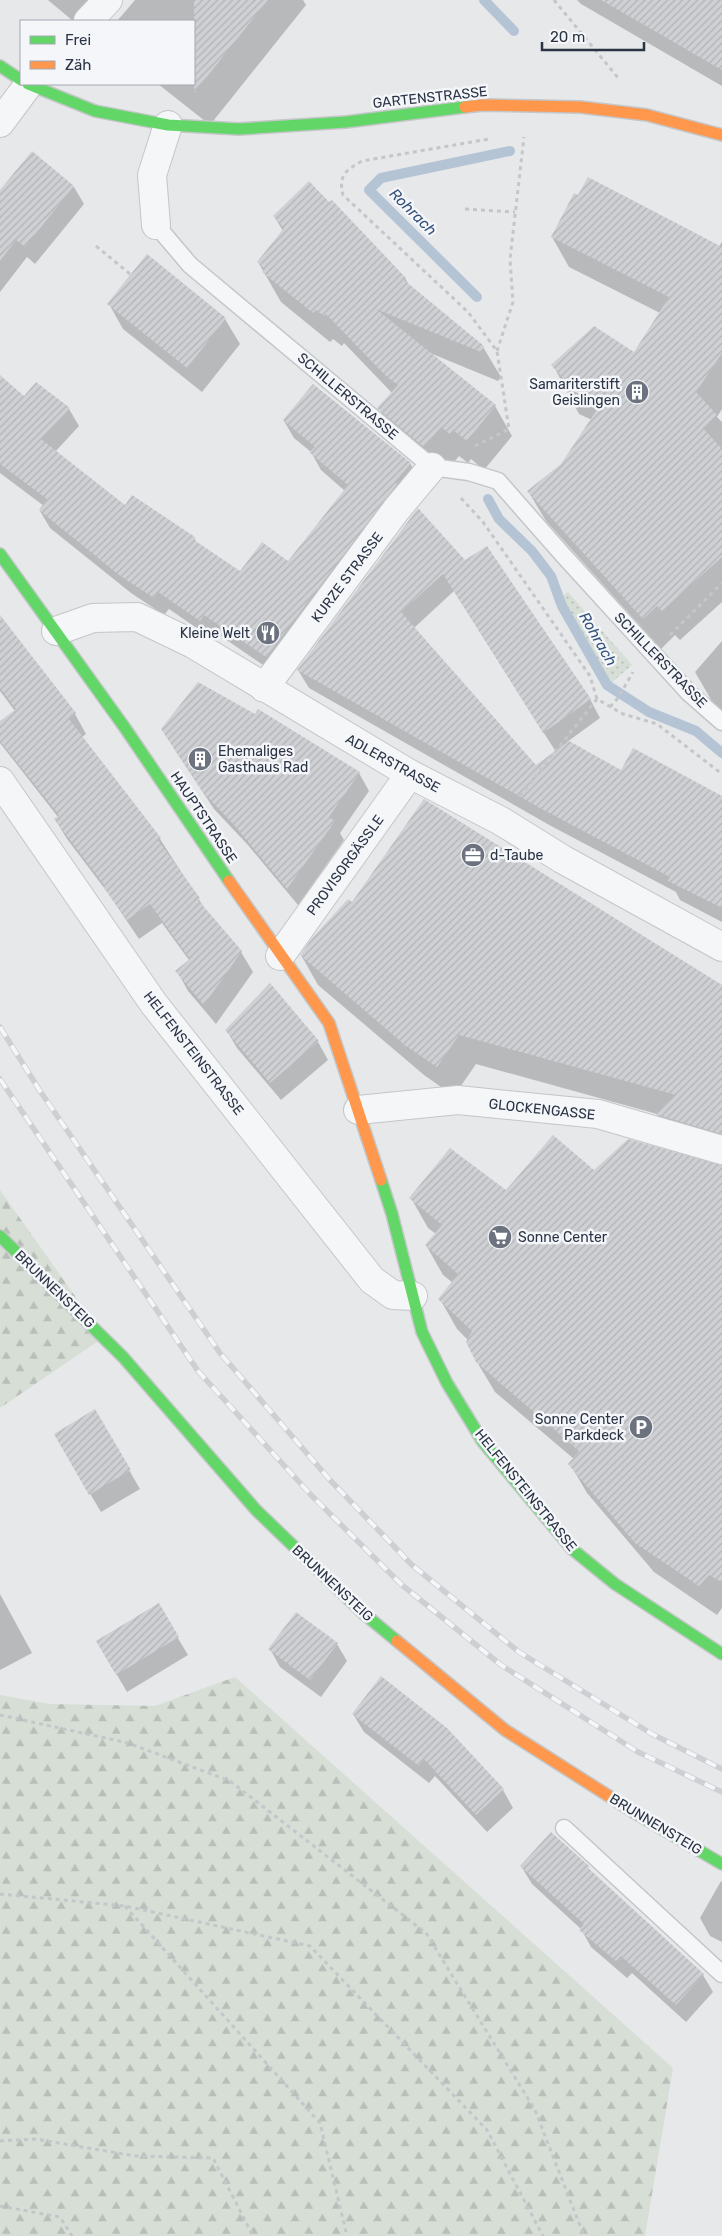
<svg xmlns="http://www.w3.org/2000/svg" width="722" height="2236" font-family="Rubik,sans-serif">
  <defs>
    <pattern id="forest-firs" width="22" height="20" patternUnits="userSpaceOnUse" patternTransform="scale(1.25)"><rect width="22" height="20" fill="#d6ded6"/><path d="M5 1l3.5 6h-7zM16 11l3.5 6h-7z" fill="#b8bfb9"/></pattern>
    <pattern id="park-dots" width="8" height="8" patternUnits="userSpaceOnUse" patternTransform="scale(1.25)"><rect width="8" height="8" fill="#d6ded6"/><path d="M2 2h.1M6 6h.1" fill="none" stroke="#b8bfb9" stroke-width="1.8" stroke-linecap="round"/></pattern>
    <pattern id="building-hatch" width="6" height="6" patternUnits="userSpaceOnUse" patternTransform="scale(1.25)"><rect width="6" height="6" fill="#ced0d3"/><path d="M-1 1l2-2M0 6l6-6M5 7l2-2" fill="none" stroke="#b1b3b6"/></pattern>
  </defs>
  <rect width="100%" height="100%" fill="#e6e8ea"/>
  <!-- forest -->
  <g fill="url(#forest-firs)">
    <path d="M 0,1190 L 104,1337 L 0,1408 Z"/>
    <path d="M 235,1677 L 673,2068 L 645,2236 L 0,2236 L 0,1695 L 49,1704 L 155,1706 Z"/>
  </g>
  <!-- park -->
  <path fill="url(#park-dots)" d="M 568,592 L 632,665 L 611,683 L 560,598 Z"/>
  <!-- shadow -->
  <g fill="#0003" fill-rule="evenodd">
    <path d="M 48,0 L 105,0 L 87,21 L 73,21 Z"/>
    <path d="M 135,0 L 303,0 L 306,5 L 210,125 L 158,84 L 194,84 L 194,21 L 117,21 Z"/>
    <path d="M 577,0 L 722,0 L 722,86 L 581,4 Z"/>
    <path d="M 74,187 L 84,204 L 35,264 L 27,257 L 0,292 L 0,194 Z"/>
    <path d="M 274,216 L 405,278 L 410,287 L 483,347 L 501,377 L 498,381 L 430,353 L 495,406 L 512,436 L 484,470 L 471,459 L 468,463 L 459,456 L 442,477 L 396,438 L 379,408 L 392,393 L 344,343 L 342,346 L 333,339 L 330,342 L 281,302 L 258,262 L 283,231 Z"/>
    <path d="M 552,237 L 719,246 L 722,242 L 722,409 L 717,417 L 722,422 L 722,602 L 680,640 L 675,635 L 661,649 L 546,521 L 528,491 L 562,465 L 592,420 L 579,414 L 553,365 L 634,354 L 660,313 L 569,267 ZM 575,389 L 608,403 L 607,405 L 573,391 Z"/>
    <path d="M 147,256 L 225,319 L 240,344 L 202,392 L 123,329 L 109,304 Z"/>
    <path d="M 0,377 L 24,397 L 69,409 L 79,426 L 55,452 L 125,507 L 194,538 L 198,544 L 241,573 L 288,563 L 345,491 L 321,470 L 311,452 L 294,438 L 284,421 L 410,463 L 420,481 L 276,674 L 215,632 L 211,638 L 169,609 L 164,615 L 131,593 L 50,528 L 40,511 L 44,506 L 0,473 Z"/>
    <path d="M 418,510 L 590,699 L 600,718 L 567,742 L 622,772 L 722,817 L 722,922 L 680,900 L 676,892 L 551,826 L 309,688 L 298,670 ZM 454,591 L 556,752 L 536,767 L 414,628 Z"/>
    <path d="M 0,616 L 75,714 L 86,734 L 82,737 L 160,839 L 205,909 L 241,952 L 253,972 L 216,1024 L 188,991 L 177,971 L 189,960 L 162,923 L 139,939 L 108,893 L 67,839 L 55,819 L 58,817 L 0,743 L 0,722 L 15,711 L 0,691 Z"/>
    <path d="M 722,641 L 722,710 L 713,703 L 695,672 Z"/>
    <path d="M 173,747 L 359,773 L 369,791 L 340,833 L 344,840 L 298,905 L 247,844 L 214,809 Z"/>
    <path d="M 352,903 L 722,987 L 722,1158 L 674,1144 L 657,1114 L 476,1064 L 454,1096 L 424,1075 L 318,985 L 301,955 Z"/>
    <path d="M 227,1031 L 318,1042 L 328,1060 L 281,1100 L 237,1048 Z"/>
    <path d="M 722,1166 L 722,1608 L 717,1615 L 654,1572 L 587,1493 L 570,1464 L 574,1459 L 495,1392 L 477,1362 L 468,1340 L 457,1329 L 440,1299 L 453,1283 L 443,1275 L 426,1245 L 436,1234 L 428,1228 L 411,1198 L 506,1192 L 594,1172 Z"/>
    <path d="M 95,1411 L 140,1489 L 101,1512 L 55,1435 Z"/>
    <path d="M 0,1594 L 32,1653 L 0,1670 Z"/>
    <path d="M 158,1605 L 188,1655 L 127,1692 L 97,1641 Z"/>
    <path d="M 337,1644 L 347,1661 L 321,1697 L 280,1667 L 270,1649 Z"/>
    <path d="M 353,1714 L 503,1790 L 513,1808 L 487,1832 L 435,1776 L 429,1783 L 364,1732 Z"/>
    <path d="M 521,1866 L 588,1867 L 593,1875 L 703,1975 L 713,1992 L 686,2022 L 632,1973 L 627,1978 L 591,1947 L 581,1929 L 532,1884 Z"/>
    <path d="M 721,1881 L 722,1882 L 722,1942 L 710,1936 L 700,1918 Z"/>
  </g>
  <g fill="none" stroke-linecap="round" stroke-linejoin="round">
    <!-- stream -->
    <g stroke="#b4c4d5" stroke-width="10">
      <path d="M 484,0 L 514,31"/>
      <path d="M 477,297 L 369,190 L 381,178 L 510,151"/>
      <path d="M 488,499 L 499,519 L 532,551 L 551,576 L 562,606 L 607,685 L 649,712 L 696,731 L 722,753"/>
    </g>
  </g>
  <!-- building -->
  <g fill="url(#building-hatch)">
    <path d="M 194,0 L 268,0 L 194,93 Z"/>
    <path d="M 601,0 L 722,0 L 722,70 Z"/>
    <path d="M 32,151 L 74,186 L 25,247 L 16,240 L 0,261 L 0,190 Z"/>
    <path d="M 588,177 L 722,247 L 722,353 L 696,392 L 717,415 L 703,428 L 722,449 L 722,557 L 662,611 L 657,606 L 643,619 L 527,491 L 561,464 L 602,402 L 560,384 L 564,379 L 551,365 L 594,326 L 634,352 L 669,297 L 551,237 L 574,193 L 578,195 Z"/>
    <path d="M 309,181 L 329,202 L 332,200 L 406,278 L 404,280 L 484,346 L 481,352 L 376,309 L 496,405 L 467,441 L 453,430 L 450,434 L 441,427 L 424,447 L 377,408 L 398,385 L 386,376 L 326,314 L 324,316 L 316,310 L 313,313 L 262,272 L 265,269 L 257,262 L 284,228 L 273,216 Z"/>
    <path d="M 147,254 L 226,318 L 187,368 L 107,304 Z"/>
    <path d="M 0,375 L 24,396 L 36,382 L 70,408 L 41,439 L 125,505 L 132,495 L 195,537 L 194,540 L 240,571 L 262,542 L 288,561 L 348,485 L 309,452 L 315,447 L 283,420 L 313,384 L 411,463 L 395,482 L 397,484 L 266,657 L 204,615 L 200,621 L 158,592 L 154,598 L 119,575 L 39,510 L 47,499 L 0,464 Z"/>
    <path d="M 418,508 L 465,560 L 487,546 L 591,699 L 543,733 L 443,574 L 401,612 L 536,765 L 569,741 L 621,770 L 633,748 L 722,796 L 722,908 L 668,881 L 670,877 L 540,808 L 297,670 Z"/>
    <path d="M 0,615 L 76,713 L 69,719 L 161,838 L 158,840 L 200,898 L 198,900 L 242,951 L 204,1005 L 175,971 L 190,959 L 150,904 L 127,920 L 104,888 L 105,886 L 54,819 L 59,815 L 0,741 L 0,721 L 16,709 L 0,688 Z"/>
    <path d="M 198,682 L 255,714 L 258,709 L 360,772 L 329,817 L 335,821 L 287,889 L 235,826 L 202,791 L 161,729 Z"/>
    <path d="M 424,799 L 722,985 L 722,1134 L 655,1114 L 676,1095 L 459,1035 L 437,1067 L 406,1046 L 300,955 L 312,938 L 348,899 L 352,902 Z"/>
    <path d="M 270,983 L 319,1041 L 270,1083 L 225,1030 Z"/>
    <path d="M 553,1135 L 594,1170 L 628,1139 L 722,1165 L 722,1582 L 709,1575 L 699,1586 L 635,1543 L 568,1464 L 579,1451 L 476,1362 L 466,1342 L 472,1331 L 438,1299 L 458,1274 L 425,1245 L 442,1225 L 409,1198 L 450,1148 L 506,1190 Z"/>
    <path d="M 95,1409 L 131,1470 L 89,1495 L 54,1434 Z"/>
    <path d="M 159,1603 L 179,1637 L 116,1675 L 96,1641 Z"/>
    <path d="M 296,1612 L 338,1643 L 310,1680 L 268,1649 Z"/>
    <path d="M 381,1676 L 447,1728 L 504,1789 L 476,1815 L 424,1759 L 419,1766 L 352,1714 Z"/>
    <path d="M 551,1832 L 589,1866 L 588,1868 L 704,1974 L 676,2005 L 621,1956 L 616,1961 L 579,1930 L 584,1924 L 520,1866 Z"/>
  </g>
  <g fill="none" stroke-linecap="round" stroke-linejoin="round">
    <!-- lane casing -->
    <g stroke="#c4c6c8" stroke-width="19">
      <g id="lane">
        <path d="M 156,225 L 190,265 L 432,467 L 469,472 L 498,481 L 563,555 L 689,693 L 722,722"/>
        <path d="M 564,1828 L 722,1974"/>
      </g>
    </g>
    <!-- street casing -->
    <g stroke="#c4c6c8" stroke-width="30">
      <g id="street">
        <path d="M 88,21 L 108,0"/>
        <path d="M 0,123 L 29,84"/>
        <path d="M 156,225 L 152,175 L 168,125"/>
        <path d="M 56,631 L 93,618 L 137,617 L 193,644 L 410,774 L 501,821 L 562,859 L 722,947"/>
        <path d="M 264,688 L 396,510 L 432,467"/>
        <path d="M 0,781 L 154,1004 L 372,1280 L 393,1295 L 413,1296"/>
        <path d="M 280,956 L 410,774"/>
        <path d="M 358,1110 L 458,1100 L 598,1114 L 722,1150"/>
      </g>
    </g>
    <!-- fast casing -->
    <g stroke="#c4c6c8" stroke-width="14">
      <g id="fast">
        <path d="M 0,66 L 21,80"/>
        <path d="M 28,84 L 95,111 L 168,125 L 239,129 L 346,122 L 465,107"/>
        <path d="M 0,554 L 125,728 L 229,881"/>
        <path d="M 381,1180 L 392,1214 L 422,1332 L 447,1383 L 483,1442 L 572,1549 L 615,1584 L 722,1654"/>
        <path d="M 0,1236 L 123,1357 L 256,1510 L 363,1613 L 397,1641"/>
        <path d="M 637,1814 L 722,1864"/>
      </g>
    </g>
    <!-- slow casing -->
    <g stroke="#c4c6c8" stroke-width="14">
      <g id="slow">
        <path d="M 465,107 L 483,105 L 580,107 L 647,115 L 722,135"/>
        <path d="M 229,881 L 329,1023 L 381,1180"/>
        <path d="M 397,1641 L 505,1730 L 637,1814"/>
      </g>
    </g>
    <!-- path -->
    <g stroke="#c5c6ca" stroke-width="3" stroke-dasharray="4 4" stroke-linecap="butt">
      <path d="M 554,0 L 619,79"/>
      <path d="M 465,209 L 515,212"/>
      <path d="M 96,246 L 130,274"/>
      <path d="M 497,351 L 513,302 L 510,259 L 524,137"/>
      <path d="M 475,446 L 509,429 L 497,351 L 468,312 L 343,195 C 338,175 346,170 362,161 L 489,139"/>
      <path d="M 461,498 L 483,522 L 590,676 L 597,699 L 623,714 L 657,724 L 722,774"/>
      <path d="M 670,635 L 722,583"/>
      <path d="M 610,707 L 618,698 L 633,672"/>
      <path d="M 520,796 L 597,699"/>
      <path d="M 0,1715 L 128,1743 L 230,1781 L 426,1933 L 535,2110 L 584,2236"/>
      <path d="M 0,1894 L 125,1906 L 310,1946 L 487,2130 L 543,2236"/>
      <path d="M 125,1906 L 320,2123 L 347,2236"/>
      <path d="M 0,2141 L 35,2139 L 135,2156 L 213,2158 L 253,2236"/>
      <path d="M 0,2206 L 60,2217 L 72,2236"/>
    </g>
    <!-- lane -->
    <use href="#lane" stroke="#f5f6f7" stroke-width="16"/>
    <!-- street -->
    <use href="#street" stroke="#f5f6f7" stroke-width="28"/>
    <!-- fast -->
    <use href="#fast" stroke="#63d668" stroke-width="11"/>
    <!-- slow -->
    <use href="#slow" stroke="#ff974d" stroke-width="11"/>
    <!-- rail casing -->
    <g stroke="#cecfd2" stroke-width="5.5">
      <g id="rail">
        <path d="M 0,1027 L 40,1091 L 220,1353 L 330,1480 L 412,1565 L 519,1652 L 652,1734 L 722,1769"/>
        <path d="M 0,1079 L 198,1371 L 311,1495 L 402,1585 L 501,1665 L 638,1752 L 722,1792"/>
      </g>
    </g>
    <!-- rail -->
    <use href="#rail" stroke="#f4f6f9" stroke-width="4" stroke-dasharray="11" stroke-linecap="butt"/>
  </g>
  <!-- icons -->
  <defs>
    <g id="building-disc" transform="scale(1.25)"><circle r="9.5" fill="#6c737f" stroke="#f4f6f9"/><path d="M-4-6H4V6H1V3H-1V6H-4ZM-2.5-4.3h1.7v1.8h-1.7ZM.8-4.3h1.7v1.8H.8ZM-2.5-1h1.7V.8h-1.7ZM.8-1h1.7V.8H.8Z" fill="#fff"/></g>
    <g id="restaurant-disc" transform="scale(1.25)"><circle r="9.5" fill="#6c737f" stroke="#f4f6f9"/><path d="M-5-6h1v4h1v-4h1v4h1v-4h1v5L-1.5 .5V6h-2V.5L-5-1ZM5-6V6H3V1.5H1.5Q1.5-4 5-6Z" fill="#fff"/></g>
    <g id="office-disc" transform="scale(1.25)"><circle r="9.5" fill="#6c737f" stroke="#f4f6f9"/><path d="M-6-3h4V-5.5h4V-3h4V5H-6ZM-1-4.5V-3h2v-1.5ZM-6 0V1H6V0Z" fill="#fff"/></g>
    <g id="supermarket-disc" transform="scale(1.25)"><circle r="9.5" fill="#6c737f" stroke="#f4f6f9"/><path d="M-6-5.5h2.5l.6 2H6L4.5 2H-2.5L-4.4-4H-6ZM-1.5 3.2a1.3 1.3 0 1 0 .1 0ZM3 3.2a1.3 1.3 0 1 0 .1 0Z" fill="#fff"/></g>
    <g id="parking-disc" transform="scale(1.25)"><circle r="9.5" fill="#6c737f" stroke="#f4f6f9"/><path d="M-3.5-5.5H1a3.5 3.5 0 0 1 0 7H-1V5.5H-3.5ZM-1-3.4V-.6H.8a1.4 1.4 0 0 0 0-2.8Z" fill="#fff"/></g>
  </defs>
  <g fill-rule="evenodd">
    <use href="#building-disc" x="637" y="392"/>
    <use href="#restaurant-disc" x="268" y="633"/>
    <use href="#building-disc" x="200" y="759"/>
    <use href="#office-disc" x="473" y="855"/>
    <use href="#supermarket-disc" x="500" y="1237"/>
    <use href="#parking-disc" x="641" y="1427"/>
  </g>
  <g text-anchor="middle" stroke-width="5" stroke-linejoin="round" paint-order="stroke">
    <!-- street labels -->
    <g font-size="14" fill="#2b3445" stroke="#f4f6f9">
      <text transform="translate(430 97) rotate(-6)" y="5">GARTENSTRASSE</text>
      <text transform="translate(348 396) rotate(40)" y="5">SCHILLERSTRASSE</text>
      <text transform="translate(347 577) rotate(-53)" y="5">KURZE STRASSE</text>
      <text transform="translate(661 660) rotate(46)" y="5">SCHILLERSTRASSE</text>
      <text transform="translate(393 763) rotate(29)" y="5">ADLERSTRASSE</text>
      <text transform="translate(204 817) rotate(56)" y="5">HAUPTSTRASSE</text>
      <text transform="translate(345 865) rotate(-54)" y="5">PROVISORGÄSSLE</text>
      <text transform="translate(194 1053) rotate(52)" y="5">HELFENSTEINSTRASSE</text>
      <text transform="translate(542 1109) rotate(6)" y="5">GLOCKENGASSE</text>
      <text transform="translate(55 1289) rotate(44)" y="5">BRUNNENSTEIG</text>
      <text transform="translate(526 1490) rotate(51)" y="5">HELFENSTEINSTRASSE</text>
      <text transform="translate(333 1583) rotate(43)" y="5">BRUNNENSTEIG</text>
      <text transform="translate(656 1824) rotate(31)" y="5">BRUNNENSTEIG</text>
    </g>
    <!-- poi labels -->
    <g font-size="14" fill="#2b3445" stroke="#f4f6f9" text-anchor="end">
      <text x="620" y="389">Samariterstift<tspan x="620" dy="16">Geislingen</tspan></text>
      <text x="250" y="638">Kleine Welt</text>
      <text x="218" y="756" text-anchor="start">Ehemaliges<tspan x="218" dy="16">Gasthaus Rad</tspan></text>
      <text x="490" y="860" text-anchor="start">d-Taube</text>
      <text x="518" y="1242" text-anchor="start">Sonne Center</text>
      <text x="624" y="1424">Sonne Center<tspan x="624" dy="16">Parkdeck</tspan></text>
    </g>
    <!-- water labels -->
    <g font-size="15" font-style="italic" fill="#34527a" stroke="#f4f6f9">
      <text transform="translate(413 212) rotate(45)" y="5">Rohrach</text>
      <text transform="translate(598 639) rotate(60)" y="5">Rohrach</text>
    </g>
  </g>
  <!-- legend -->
  <rect x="20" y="20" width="175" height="65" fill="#f4f6f9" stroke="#a4a8b1"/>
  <rect x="30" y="36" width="25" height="8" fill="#63d668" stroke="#a4a8b1"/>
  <text x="65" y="45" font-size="15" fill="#2b3445">Frei</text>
  <rect x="30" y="61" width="25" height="8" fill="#ff974d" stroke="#a4a8b1"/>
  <text x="65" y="70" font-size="15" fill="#2b3445">Zäh</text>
  <!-- scale -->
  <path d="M542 42v8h102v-8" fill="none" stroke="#2b3445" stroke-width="2.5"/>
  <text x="550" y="42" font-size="15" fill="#2b3445" stroke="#f4f6f9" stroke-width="4" paint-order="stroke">20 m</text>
</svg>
